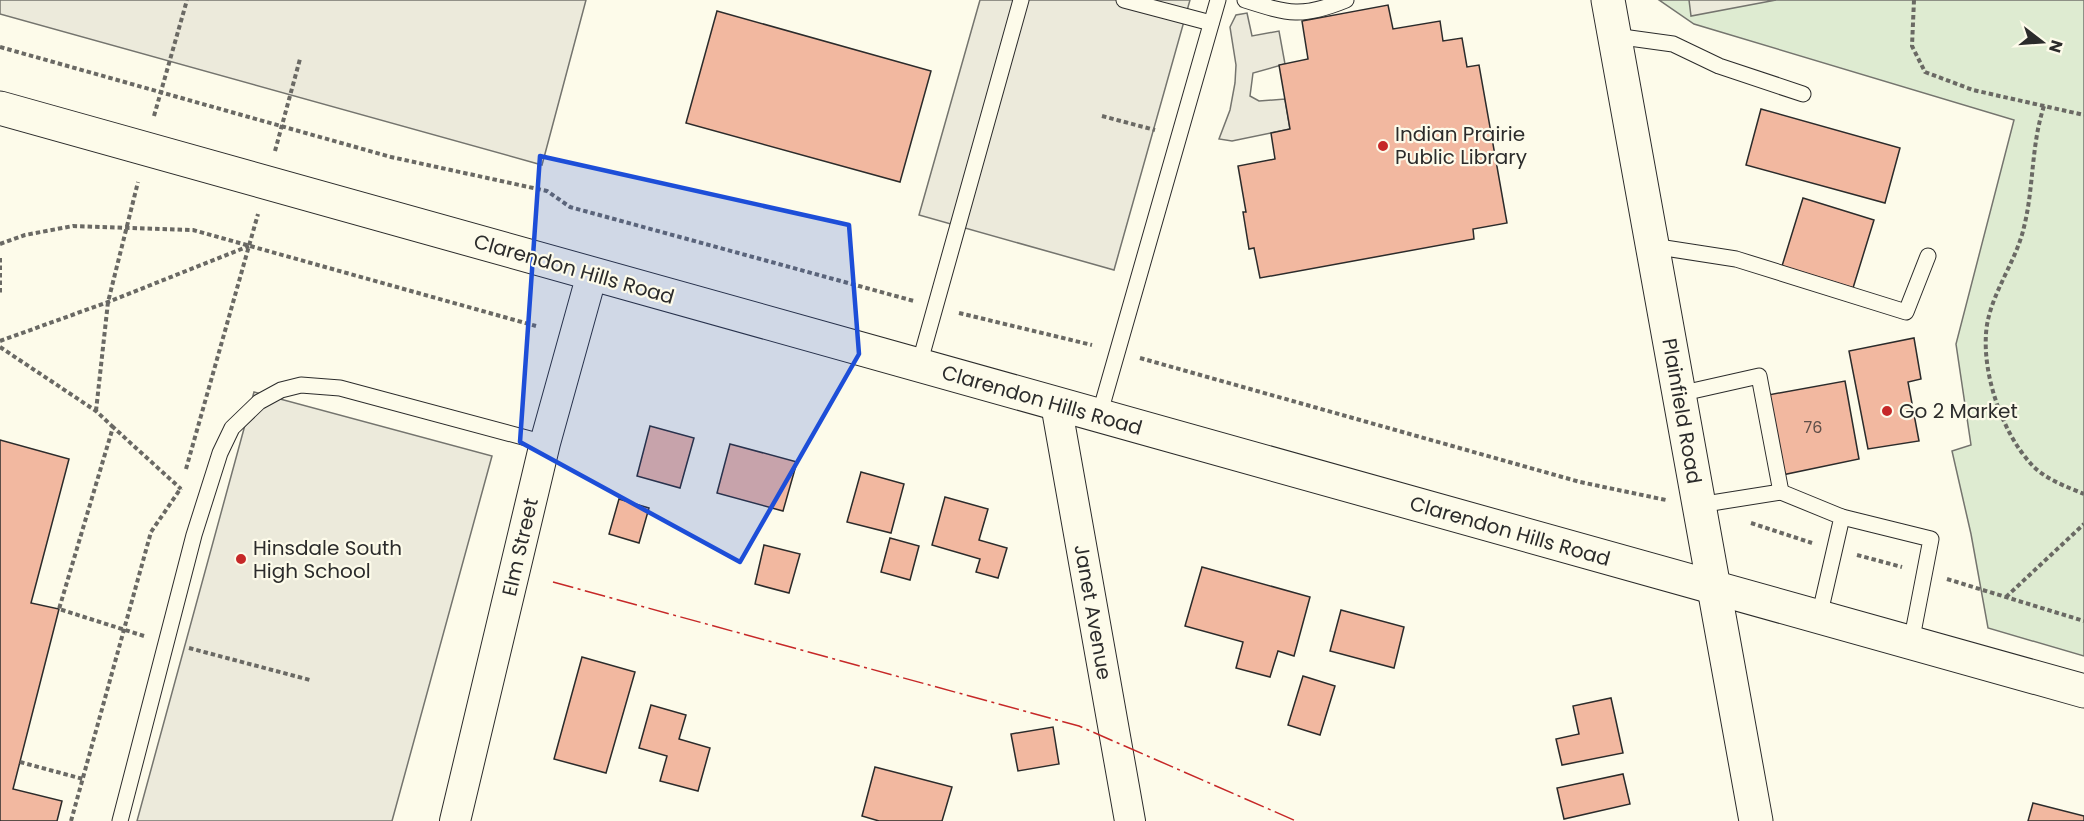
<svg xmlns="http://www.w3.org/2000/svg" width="2084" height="821" font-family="Poppins,sans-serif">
  <rect width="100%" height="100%" fill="#fdfbea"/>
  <!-- green -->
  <path fill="#deebd1" stroke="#74746e" stroke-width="1.5" d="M 1659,0 L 2084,0 L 2084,656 L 1988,628 L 1971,534 L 1952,451 L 1971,445 L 1956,344 L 2014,120 L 1694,24 Z"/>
  <!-- parking -->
  <g fill="#eceadb" stroke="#74746e" stroke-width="1.5">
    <path d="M 0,0 L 586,0 L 542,165 L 0,14 Z"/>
    <path d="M 980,0 L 1190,0 L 1114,270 L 919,215 Z"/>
    <path d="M 1689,0 L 1776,0 L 1691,16 Z"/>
    <path d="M 1247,13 L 1252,36 L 1279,31 L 1285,64 L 1253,73 L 1250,96 L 1259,101 L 1285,99 L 1290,129 L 1232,141 L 1219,139 L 1230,110 L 1235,83 L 1236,65 L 1230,27 L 1236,15 Z"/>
    <path d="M 254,392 L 492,456 L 392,821 L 137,821 Z"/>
  </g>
  <!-- building -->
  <g fill="#f2b8a0" stroke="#2b2b2b" stroke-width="1.5">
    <path d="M 1388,5 L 1393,29 L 1440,21 L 1443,41 L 1462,38 L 1467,67 L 1479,65 L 1507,223 L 1473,229 L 1474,239 L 1260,278 L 1254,248 L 1249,249 L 1243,212 L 1246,212 L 1238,166 L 1275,159 L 1271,133 L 1290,129 L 1279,65 L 1308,59 L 1302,21 Z"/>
    <path d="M 717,11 L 931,71 L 900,182 L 686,123 Z"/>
    <path d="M 1761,109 L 1900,148 L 1885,203 L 1746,165 Z"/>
    <path d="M 1803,198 L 1874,220 L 1853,288 L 1782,266 Z"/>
    <path d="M 1914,338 L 1921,379 L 1908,382 L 1919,441 L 1868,449 L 1849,351 Z"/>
    <path d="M 1845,381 L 1859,459 L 1782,475 L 1768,395 Z"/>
    <path d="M 650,426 L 694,438 L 680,488 L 637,476 Z"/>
    <path d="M 0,440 L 69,459 L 31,603 L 59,609 L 13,789 L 62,801 L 57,821 L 0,821 Z"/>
    <path d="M 730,444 L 797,462 L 783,511 L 717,493 Z"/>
    <path d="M 861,472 L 904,484 L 891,533 L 847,522 Z"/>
    <path d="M 945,497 L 988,509 L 979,540 L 1007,548 L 998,578 L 976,572 L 980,559 L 932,545 Z"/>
    <path d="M 619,499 L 649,508 L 639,543 L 609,534 Z"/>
    <path d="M 890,538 L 919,546 L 910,580 L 881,572 Z"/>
    <path d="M 764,545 L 800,554 L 789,593 L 755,584 Z"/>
    <path d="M 1202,567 L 1310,597 L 1294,656 L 1278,651 L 1270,677 L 1236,668 L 1243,642 L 1185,626 Z"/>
    <path d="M 1341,610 L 1404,627 L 1394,668 L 1330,651 Z"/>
    <path d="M 582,657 L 635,672 L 606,773 L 554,759 Z"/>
    <path d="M 1303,676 L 1335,686 L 1320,735 L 1288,725 Z"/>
    <path d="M 1611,698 L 1623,753 L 1562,765 L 1556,739 L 1579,734 L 1573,706 Z"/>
    <path d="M 651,705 L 686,715 L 679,739 L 710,748 L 698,791 L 660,781 L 667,756 L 639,748 Z"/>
    <path d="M 1053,727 L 1059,764 L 1018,771 L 1011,734 Z"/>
    <path d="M 875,767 L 952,787 L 942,821 L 879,821 L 862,816 Z"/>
    <path d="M 1623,774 L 1630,804 L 1564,819 L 1557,788 Z"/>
    <path d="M 2033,803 L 2084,816 L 2084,821 L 2028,821 Z"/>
  </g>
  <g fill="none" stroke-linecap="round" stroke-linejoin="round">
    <!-- lane casing -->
    <g stroke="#2b2b2b" stroke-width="17">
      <g id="lane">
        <path d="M 1124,0 L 1211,23"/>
        <path d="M 1245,0 C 1289,14 1302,18 1346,0"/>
        <path d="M 1615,36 L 1673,44 L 1719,66 L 1803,94"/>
        <path d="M 1652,246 L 1736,259 L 1906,312 L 1928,256"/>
        <path d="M 919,365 L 1021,0"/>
        <path d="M 1679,394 L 1759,376 L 1781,492 L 1699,505"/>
        <path d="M 1099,416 L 1218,0"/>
        <path d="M 1781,492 L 1842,517 L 1819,617"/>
        <path d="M 1842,517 L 1931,539 L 1911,643"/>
        <path d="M 120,821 L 194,535 L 220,453 L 232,428 L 259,402 L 281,390 L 301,385 L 340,388 L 545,443"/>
      </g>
    </g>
    <!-- street casing -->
    <g stroke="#2b2b2b" stroke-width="32">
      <g id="street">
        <path d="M 1056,404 L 1130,821"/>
        <path d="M 455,821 L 545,443 L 592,274"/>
      </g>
    </g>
    <!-- secondary casing -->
    <g stroke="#2b2b2b" stroke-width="35">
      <g id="secondary">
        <path d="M 1608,0 L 1756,821"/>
        <path d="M 0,108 L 2084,691"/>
      </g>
    </g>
    <!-- path -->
    <g stroke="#6a6964" stroke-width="4" stroke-dasharray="4.5 3" stroke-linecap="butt">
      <path d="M 1914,0 L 1912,46 L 1925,72 L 1973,90 L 2084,115"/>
      <path d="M 0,47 L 391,157 L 547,191 L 570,207 L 914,301"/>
      <path d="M 2044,106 C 2031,145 2034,187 2024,227 C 2016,263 1988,297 1986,334 C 1983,377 2003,434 2032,465 C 2045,479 2067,487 2084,494"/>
      <path d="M 154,116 L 187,0"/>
      <path d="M 1102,116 L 1155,130"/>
      <path d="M 275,151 L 300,59"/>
      <path d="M 0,244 L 25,235 L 73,226 L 193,230 L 536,326"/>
      <path d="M 0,258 L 0,295"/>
      <path d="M 959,313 L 1092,345"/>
      <path d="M 0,341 L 108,302 L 249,246"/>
      <path d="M 0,347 L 96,411 L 113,427"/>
      <path d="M 1140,358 L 1580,482 L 1666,500"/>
      <path d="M 96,411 L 108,302 L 138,182"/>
      <path d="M 186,469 L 258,214"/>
      <path d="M 1751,523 L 1812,543"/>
      <path d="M 1857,555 L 1902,567"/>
      <path d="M 1947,579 L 2084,621"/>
      <path d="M 2006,597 L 2084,524"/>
      <path d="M 144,636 L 59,609 L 113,427 L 181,489"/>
      <path d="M 189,648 L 310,680"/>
      <path d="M 20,762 L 83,779"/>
      <path d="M 71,821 L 151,532 L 181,488"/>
    </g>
    <!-- lane -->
    <use href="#lane" stroke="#fdfbea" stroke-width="15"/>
    <!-- street -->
    <use href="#street" stroke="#fdfbea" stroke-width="30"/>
    <!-- secondary -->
    <use href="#secondary" stroke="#fdfbea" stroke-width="33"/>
    <!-- power -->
    <path stroke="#c62828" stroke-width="1.5" stroke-dasharray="21 4.5 3 4.5" stroke-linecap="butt" d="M 553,582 L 1079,726 L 1296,821"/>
  </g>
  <!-- marked area -->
  <path fill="#1d4ed8" fill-opacity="0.2" stroke="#1d4ed8" stroke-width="4.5" stroke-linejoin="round" d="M 540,156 L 849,225 L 859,354 L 740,562 L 520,442 Z"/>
  <!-- markers -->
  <g fill="#c62828" stroke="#fdfbea" stroke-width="2">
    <circle cx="1383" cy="146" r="6"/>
    <circle cx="1887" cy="411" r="6"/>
    <circle cx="241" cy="559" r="6"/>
  </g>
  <g text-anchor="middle" stroke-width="4.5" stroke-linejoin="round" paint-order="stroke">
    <!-- number labels -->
    <g font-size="16" fill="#5d4e48">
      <text x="1813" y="433">76</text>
    </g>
    <!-- poi labels -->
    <g font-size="20" fill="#2b2b2b" stroke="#fdfbea" text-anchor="start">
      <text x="1395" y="141">Indian Prairie<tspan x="1395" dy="23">Public Library</tspan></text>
      <text x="1899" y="418">Go 2 Market</text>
      <text x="253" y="555">Hinsdale South<tspan x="253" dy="23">High School</tspan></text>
    </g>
    <!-- street labels -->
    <g font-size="20" fill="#2b2b2b" stroke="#fdfbea">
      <text transform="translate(574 269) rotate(16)" y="7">Clarendon Hills Road</text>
      <text transform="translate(1042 400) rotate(16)" y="7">Clarendon Hills Road</text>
      <text transform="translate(1682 411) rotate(80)" y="7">Plainfield Road</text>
      <text transform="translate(1510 531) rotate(16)" y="7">Clarendon Hills Road</text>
      <text transform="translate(520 547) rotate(-77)" y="7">Elm Street</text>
      <text transform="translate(1093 612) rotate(80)" y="7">Janet Avenue</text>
    </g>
  </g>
  <!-- north arrow -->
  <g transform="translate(2042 42) rotate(107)" stroke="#fdfbea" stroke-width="4.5" paint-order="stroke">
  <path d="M0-4.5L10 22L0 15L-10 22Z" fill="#2b2b2b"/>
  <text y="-9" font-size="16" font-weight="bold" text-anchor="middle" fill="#2b2b2b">N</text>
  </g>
</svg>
